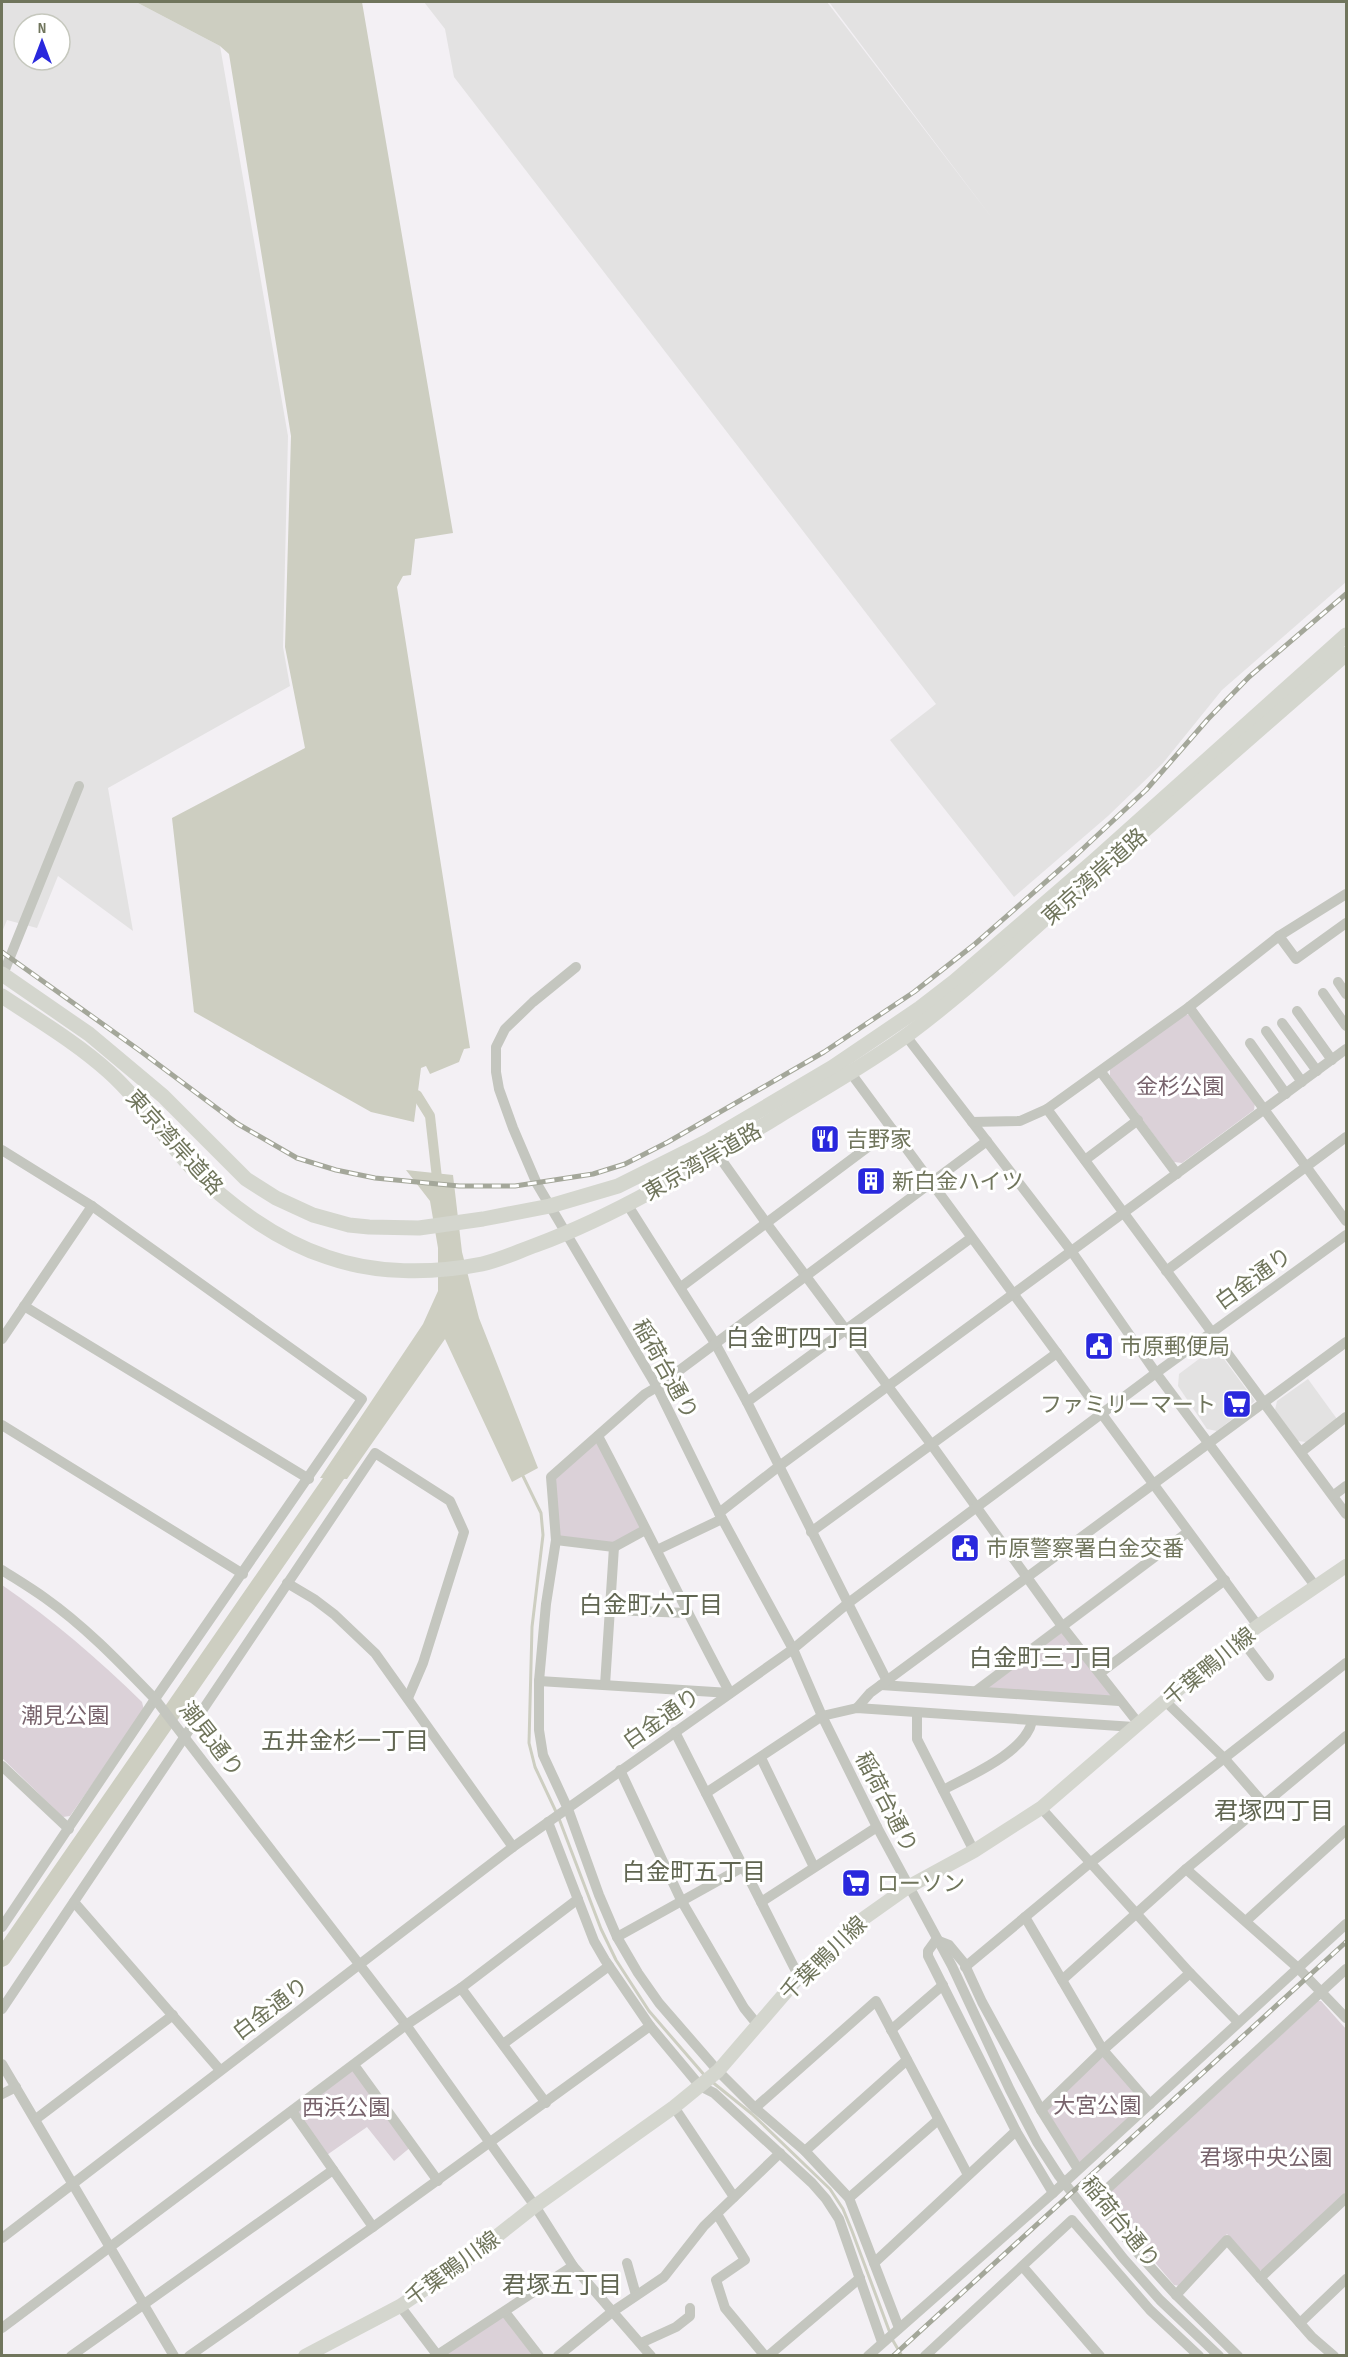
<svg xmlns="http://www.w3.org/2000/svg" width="1348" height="2357" font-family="'Sofia Sans Condensed','Noto Sans JP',sans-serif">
  <rect width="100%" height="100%" fill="#f3f0f4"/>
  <!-- built -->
  <g fill="#e3e2e2" fill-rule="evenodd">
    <path d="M 2,2 L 136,2 L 220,46 L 288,436 L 283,647 L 290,686 L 108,788 L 133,931 L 58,876 L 37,928 L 7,920 L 2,932 ZM 24,24 L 60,24 L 60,60 L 24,60 Z"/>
    <path d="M 424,2 L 827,2 L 992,218 L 829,2 L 1346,2 L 1346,582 L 1222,690 L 1163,763 L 1108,816 L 1014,897 L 890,740 L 936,704 L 454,77 L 445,29 Z"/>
    <path d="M 1215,1347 L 1255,1401 L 1217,1431 L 1207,1429 L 1178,1386 L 1179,1374 Z"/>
    <path d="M 1308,1379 L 1337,1419 L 1306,1442 L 1298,1441 L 1275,1410 L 1277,1401 Z"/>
  </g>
  <!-- green -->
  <g fill="#dbd1d8">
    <path d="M 1183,1014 L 1191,1015 L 1255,1103 L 1254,1110 L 1182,1163 L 1174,1162 L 1110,1076 L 1110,1069 Z"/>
    <path d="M 598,1436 L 645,1530 L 614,1547 L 556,1540 L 551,1477 Z"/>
    <path d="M 2,1585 C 54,1621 97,1658 142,1702 L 144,1710 L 70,1816 L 63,1817 L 2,1758 Z"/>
    <path d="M 1062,1626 L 1119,1701 L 976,1691 Z"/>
    <path d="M 1318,2001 L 1321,2001 L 1346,2029 L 1346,2192 L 1264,2270 L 1259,2270 L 1227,2234 L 1180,2286 L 1174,2285 L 1104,2202 L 1104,2197 Z"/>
    <path d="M 1103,2050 L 1150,2104 L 1078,2169 L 1041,2110 Z"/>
    <path d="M 354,2065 L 412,2146 L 394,2161 L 367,2127 L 324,2157 L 292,2111 Z"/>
    <path d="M 505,2312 L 539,2355 L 438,2356 Z"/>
  </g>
  <!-- water -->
  <g fill="#cdcec1">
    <path d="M 136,2 L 362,2 L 453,533 L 415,539 L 411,575 L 403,576 L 397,587 L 470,1048 L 464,1049 L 459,1062 L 430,1074 L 426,1066 L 421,1068 L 414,1122 L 371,1112 L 194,1012 L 172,818 L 305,748 L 285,647 L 291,436 L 229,54 L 220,46 Z"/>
    <path d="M 406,1170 L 453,1175 L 462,1252 L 479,1318 L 538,1468 L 512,1482 L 445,1339 L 347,1479 L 320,1478 L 423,1324 L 438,1291 L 438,1248 L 430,1201 Z"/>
  </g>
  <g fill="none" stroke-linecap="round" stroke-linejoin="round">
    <!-- stream -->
    <g stroke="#cdcec1" stroke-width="3">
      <path d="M 522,1474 L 541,1513 L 543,1535 L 532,1627 L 529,1743 L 535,1767 L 558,1816 L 601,1929 L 616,1960 L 649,2011 L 706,2077"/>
      <path d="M 711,2081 L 752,2114 L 830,2189 L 843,2209 L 852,2231 L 890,2333"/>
      <path d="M 892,2339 L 902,2356"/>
    </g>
    <!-- canal -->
    <path stroke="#cdcec1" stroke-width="10" d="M 417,1095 L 430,1116 L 438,1187"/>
    <!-- river -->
    <path stroke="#cdcec1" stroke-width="18" d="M 2,1958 L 347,1459"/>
    <!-- minor -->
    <g stroke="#c4c6bf" stroke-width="10">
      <path d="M 1279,936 L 1296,959 L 1346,923"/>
      <path d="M 576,967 L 533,1002 L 505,1029 L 496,1047 L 496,1072 L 499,1089 L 513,1128 L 537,1184 L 657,1387 L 719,1513 L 793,1649 L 822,1716 L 877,1827 L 952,1966 L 1010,2090 L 1037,2142 L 1059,2176 L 1123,2258 L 1160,2300 L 1219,2356"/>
      <path d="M 2,977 L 79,786"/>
      <path d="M 1338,982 L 1346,994"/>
      <path d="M 1323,993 L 1346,1026"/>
      <path d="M 1189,1007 L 1346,1221"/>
      <path d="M 1297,1011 L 1332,1060"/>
      <path d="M 1282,1023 L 1317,1071"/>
      <path d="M 1266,1031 L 1302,1082"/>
      <path d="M 906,1036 L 1072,1252 L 1156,1373 L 1316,1587"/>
      <path d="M 1250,1043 L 1286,1094"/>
      <path d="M 850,1072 L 1258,1626"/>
      <path d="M 1101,1072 L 1177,1174"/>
      <path d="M 1047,1109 L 1346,1514"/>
      <path d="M 972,1122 L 1020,1121 L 1047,1109 L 1189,1007 L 1279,936 L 1346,894"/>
      <path d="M 713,1148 L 767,1224 L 931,1444 L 1062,1626 L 1139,1724"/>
      <path d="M 2,1150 L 92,1206 L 362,1399 L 155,1699 L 2,1927"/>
      <path d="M 1085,1160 L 1138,1120"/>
      <path d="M 627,1204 L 715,1343 L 747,1402 L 887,1681"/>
      <path d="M 1166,1271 L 1346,1137"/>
      <path d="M 681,1287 L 892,1129"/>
      <path d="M 24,1306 L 309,1479"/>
      <path d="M 2,1339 L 92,1206"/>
      <path d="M 747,1402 L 971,1238"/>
      <path d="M 2,1425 L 243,1574"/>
      <path d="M 598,1436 C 643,1521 684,1608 730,1693"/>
      <path d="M 1301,1452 L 1346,1417"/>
      <path d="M 1334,1495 L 1346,1486"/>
      <path d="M 719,1513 L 778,1467 L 1346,1049"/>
      <path d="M 811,1532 L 1057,1353"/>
      <path d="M 556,1540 L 614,1547 L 645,1530"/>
      <path d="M 657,1550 L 722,1519"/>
      <path d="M 2,1570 C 16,1579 31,1588 45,1598 C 86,1627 121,1664 155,1699 L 406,2025 L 535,2206 L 573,2266 L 651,2356"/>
      <path d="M 287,1583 L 314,1599 L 335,1615 L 375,1653 L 513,1847"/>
      <path d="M 611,1610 L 687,1613"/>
      <path d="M 1241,1639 L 1269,1676"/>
      <path d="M 1100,1673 L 1225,1580"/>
      <path d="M 539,1681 L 730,1693"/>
      <path d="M 605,1685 L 614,1547"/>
      <path d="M 881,1685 L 1119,1701"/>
      <path d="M 976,1691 L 1188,1532"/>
      <path d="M 1165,1701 L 1224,1758 L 1264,1804"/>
      <path d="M 857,1708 L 870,1693 L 1346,1342"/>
      <path d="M 917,1713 L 917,1739 L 974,1851"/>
      <path d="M 675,1732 L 799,1977"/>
      <path d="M 761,1758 L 814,1867"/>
      <path d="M 2,1766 L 69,1829"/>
      <path d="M 620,1770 L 681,1900 L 744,2008 L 757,2024"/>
      <path d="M 943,1790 C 969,1776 1026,1752 1032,1721"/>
      <path d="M 706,1793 L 822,1716 L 857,1708 L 1134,1727"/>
      <path d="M 1041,1808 L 1190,1973 L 1238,2022"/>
      <path d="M 548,1822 L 594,1941 L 605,1960 L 650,2026 L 700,2086 L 714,2093 L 812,2183 L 826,2199 L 839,2219 L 882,2342"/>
      <path d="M 1186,1869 L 1298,1968 L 1346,2018"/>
      <path d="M 74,1902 L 220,2070"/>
      <path d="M 761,1902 L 877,1827"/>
      <path d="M 1025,1917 L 1103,2050 L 1150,2104"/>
      <path d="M 1247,1920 L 1346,1830"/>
      <path d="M 617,1937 L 743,1867"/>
      <path d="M 965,1967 L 1090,1863 L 1346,1663"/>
      <path d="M 1062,1980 L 1186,1869 L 1346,1736"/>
      <path d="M 461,1988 L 546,2103"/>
      <path d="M 2,2009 L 375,1453 L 450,1501 L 464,1532 L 423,1663 L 408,1698"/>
      <path d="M 891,2030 L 943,1985"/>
      <path d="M 503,2044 L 609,1966"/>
      <path d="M 2,2064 L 174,2356"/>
      <path d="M 354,2065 L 438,2181"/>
      <path d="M 2,2094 L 16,2087"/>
      <path d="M 674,2107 L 734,2197"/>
      <path d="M 755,2108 L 876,2001 L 968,2175"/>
      <path d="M 1041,2110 L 1103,2050 L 1190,1973"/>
      <path d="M 292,2111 L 373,2227"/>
      <path d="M 36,2119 L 173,2015"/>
      <path d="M 805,2151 L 907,2060"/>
      <path d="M 1053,2193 L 1016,2131 L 928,1956 L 928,1951 L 936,1940 L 949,1945 L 964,1963 L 982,2002 L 1041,2110 L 1078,2169"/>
      <path d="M 849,2198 L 938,2120"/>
      <path d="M 717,2214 L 745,2260 L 716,2280 L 725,2308 L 765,2356"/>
      <path d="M 2,2238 L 513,1847 L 793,1649 L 847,1604 L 1156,1373 L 1346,1235"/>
      <path d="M 627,2263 L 636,2295"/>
      <path d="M 874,2263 L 1016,2131"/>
      <path d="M 1023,2267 L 1100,2356"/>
      <path d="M 1260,2278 L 1346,2198"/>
      <path d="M 1176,2295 L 1227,2240 L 1312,2337 L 1334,2356"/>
      <path d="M 400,2306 L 438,2356"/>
      <path d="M 505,2312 L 539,2356"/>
      <path d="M 1300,2323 L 1346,2279"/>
      <path d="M 2,2328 L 406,2025 L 461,1988 L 578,1899"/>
      <path d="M 899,2328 L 849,2198 L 805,2151 L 755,2108 L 718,2071 L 659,2003 L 638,1973 L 617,1937 L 599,1895 L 568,1809 L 543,1755 L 539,1730 L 539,1681 L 546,1604 L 556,1540 L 551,1477 L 645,1394 L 657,1387 L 987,1141"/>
      <path d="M 641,2343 L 676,2327 L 690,2316 L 690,2308"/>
      <path d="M 71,2356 L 333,2170"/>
      <path d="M 189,2356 L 373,2227 L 650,2026"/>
      <path d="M 436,2356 L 573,2266"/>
      <path d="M 558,2356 L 612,2312 L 664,2277 L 704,2226 L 780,2153"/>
      <path d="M 768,2356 L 860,2278"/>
      <path d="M 868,2356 L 1053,2193 L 1346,1924"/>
      <path d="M 925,2356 L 1072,2220 L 1150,2310 L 1199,2356"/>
      <path d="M 1238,2356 L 1176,2295 L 1136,2251 L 1096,2199 L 1346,1969"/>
    </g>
    <!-- major -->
    <path stroke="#d4d6ce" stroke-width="14" d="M 305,2356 L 400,2306 L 459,2266 L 535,2206 L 674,2107 L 718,2071 L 799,1977 L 853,1926 L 908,1887 L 974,1851 L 1041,1808 L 1209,1663 L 1258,1626 L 1346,1566"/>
    <!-- highway -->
    <g stroke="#d4d6ce" stroke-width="15">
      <path d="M 2,974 L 89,1034 L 163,1096 L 246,1179 L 276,1198 L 313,1215 L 349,1225 L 369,1227 L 419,1228 L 483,1219 L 550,1206 L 618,1186 L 708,1141 L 833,1067 L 920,1008 L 955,981 L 1094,861 L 1346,635"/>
      <path d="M 2,996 C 38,1020 77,1043 109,1072 C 140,1100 162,1135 190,1166 C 227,1204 276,1240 327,1257 C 375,1274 432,1274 482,1264 C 501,1260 519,1251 536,1245 C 622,1213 700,1164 777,1117 C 821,1090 868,1064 910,1033 C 978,982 1040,922 1104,866 C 1184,795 1266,724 1346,654"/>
    </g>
    <!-- rail casing -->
    <g stroke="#a4a79a" stroke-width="5">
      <g id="rail">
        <path d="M 2,952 L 139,1050 L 238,1124 L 297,1158 L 336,1170 L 375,1178 L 459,1186 L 515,1186 L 593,1174 L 625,1164 L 668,1142 L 824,1052 L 914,992 L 975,944 L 1074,857 L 1146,790 L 1208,719 L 1249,677 L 1346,594"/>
        <path d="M 893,2356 L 1346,1942"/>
      </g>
    </g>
    <!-- rail -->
    <use href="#rail" stroke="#fff" stroke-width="3" stroke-dasharray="9" stroke-linecap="butt"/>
  </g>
  <!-- icons -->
  <defs>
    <g id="restaurant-square" transform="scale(1.5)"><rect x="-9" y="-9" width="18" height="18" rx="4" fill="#2928dd" stroke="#fff"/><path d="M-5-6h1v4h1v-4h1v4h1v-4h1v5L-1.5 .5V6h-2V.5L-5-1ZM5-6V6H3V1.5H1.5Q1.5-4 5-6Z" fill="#fff"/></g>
    <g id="building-square" transform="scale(1.5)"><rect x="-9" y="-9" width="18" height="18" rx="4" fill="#2928dd" stroke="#fff"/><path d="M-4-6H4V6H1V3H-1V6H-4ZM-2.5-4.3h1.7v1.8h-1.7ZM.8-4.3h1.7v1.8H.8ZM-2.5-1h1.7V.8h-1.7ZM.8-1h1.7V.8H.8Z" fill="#fff"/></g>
    <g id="civic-square" transform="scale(1.5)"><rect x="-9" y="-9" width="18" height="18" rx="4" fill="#2928dd" stroke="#fff"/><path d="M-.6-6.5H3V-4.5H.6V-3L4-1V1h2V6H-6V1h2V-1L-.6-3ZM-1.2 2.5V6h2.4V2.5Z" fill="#fff"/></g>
    <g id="supermarket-square" transform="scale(1.5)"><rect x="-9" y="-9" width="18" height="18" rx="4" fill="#2928dd" stroke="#fff"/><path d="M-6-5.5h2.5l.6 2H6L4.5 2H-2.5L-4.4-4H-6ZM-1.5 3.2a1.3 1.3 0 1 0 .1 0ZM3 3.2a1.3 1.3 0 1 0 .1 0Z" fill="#fff"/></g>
  </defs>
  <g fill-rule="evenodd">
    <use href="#restaurant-square" x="825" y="1139"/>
    <use href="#building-square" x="871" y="1181"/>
    <use href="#civic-square" x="1099" y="1346"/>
    <use href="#supermarket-square" x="1237" y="1404"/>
    <use href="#civic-square" x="965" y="1548"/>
    <use href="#supermarket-square" x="856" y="1883"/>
  </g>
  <g text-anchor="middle" stroke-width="6" stroke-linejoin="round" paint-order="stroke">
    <!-- street labels -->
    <g font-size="22" fill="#70755c" stroke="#fff">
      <text transform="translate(1094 876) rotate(-42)" y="8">東京湾岸道路</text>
      <text transform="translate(175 1142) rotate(48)" y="8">東京湾岸道路</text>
      <text transform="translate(702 1161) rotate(-30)" y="8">東京湾岸道路</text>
      <text transform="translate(1253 1278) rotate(-36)" y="8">白金通り</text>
      <text transform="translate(666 1369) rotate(61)" y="8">稲荷台通り</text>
      <text transform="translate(1209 1666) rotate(-39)" y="8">千葉鴨川線</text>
      <text transform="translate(661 1718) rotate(-35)" y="8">白金通り</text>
      <text transform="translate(212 1739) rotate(52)" y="8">潮見通り</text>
      <text transform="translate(887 1802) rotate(63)" y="8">稲荷台通り</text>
      <text transform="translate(823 1958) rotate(-44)" y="8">千葉鴨川線</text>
      <text transform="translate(270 2008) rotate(-37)" y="8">白金通り</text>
      <text transform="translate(1121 2222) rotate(51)" y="8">稲荷台通り</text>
      <text transform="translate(452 2268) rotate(-36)" y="8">千葉鴨川線</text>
    </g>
    <!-- park labels -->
    <g font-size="22" fill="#78636c" stroke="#fff">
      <text x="1180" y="1094">金杉公園</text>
      <text x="65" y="1723">潮見公園</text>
      <text x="1097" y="2113">大宮公園</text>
      <text x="346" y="2115">西浜公園</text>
      <text x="1266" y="2165">君塚中央公園</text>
    </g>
    <!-- poi labels -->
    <g font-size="22" fill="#70755c" stroke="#fff" text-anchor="start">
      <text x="846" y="1147">吉野家</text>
      <text x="892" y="1189">新白金ハイツ</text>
      <text x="1120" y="1354">市原郵便局</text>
      <text x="1216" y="1412" text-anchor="end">ファミリーマート</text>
      <text x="986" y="1556">市原警察署白金交番</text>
      <text x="877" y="1891">ローソン</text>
    </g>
    <!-- neighbourhood labels -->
    <g font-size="24" fill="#616652" stroke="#fff">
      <text x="798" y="1346">白金町四丁目</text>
      <text x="651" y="1613">白金町六丁目</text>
      <text x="1041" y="1666">白金町三丁目</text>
      <text x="345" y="1749">五井金杉一丁目</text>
      <text x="1274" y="1819">君塚四丁目</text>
      <text x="694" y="1880">白金町五丁目</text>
      <text x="562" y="2293">君塚五丁目</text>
    </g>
  </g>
  <!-- border -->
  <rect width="1348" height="2357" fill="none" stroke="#70755c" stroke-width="6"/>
  <!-- north arrow -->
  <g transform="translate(42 42)"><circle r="28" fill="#ffffff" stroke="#c6c8be" stroke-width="1.5"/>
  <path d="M0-4.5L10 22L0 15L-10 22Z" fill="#2928dd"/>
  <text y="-9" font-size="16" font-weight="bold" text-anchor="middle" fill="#70755c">N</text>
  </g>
</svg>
